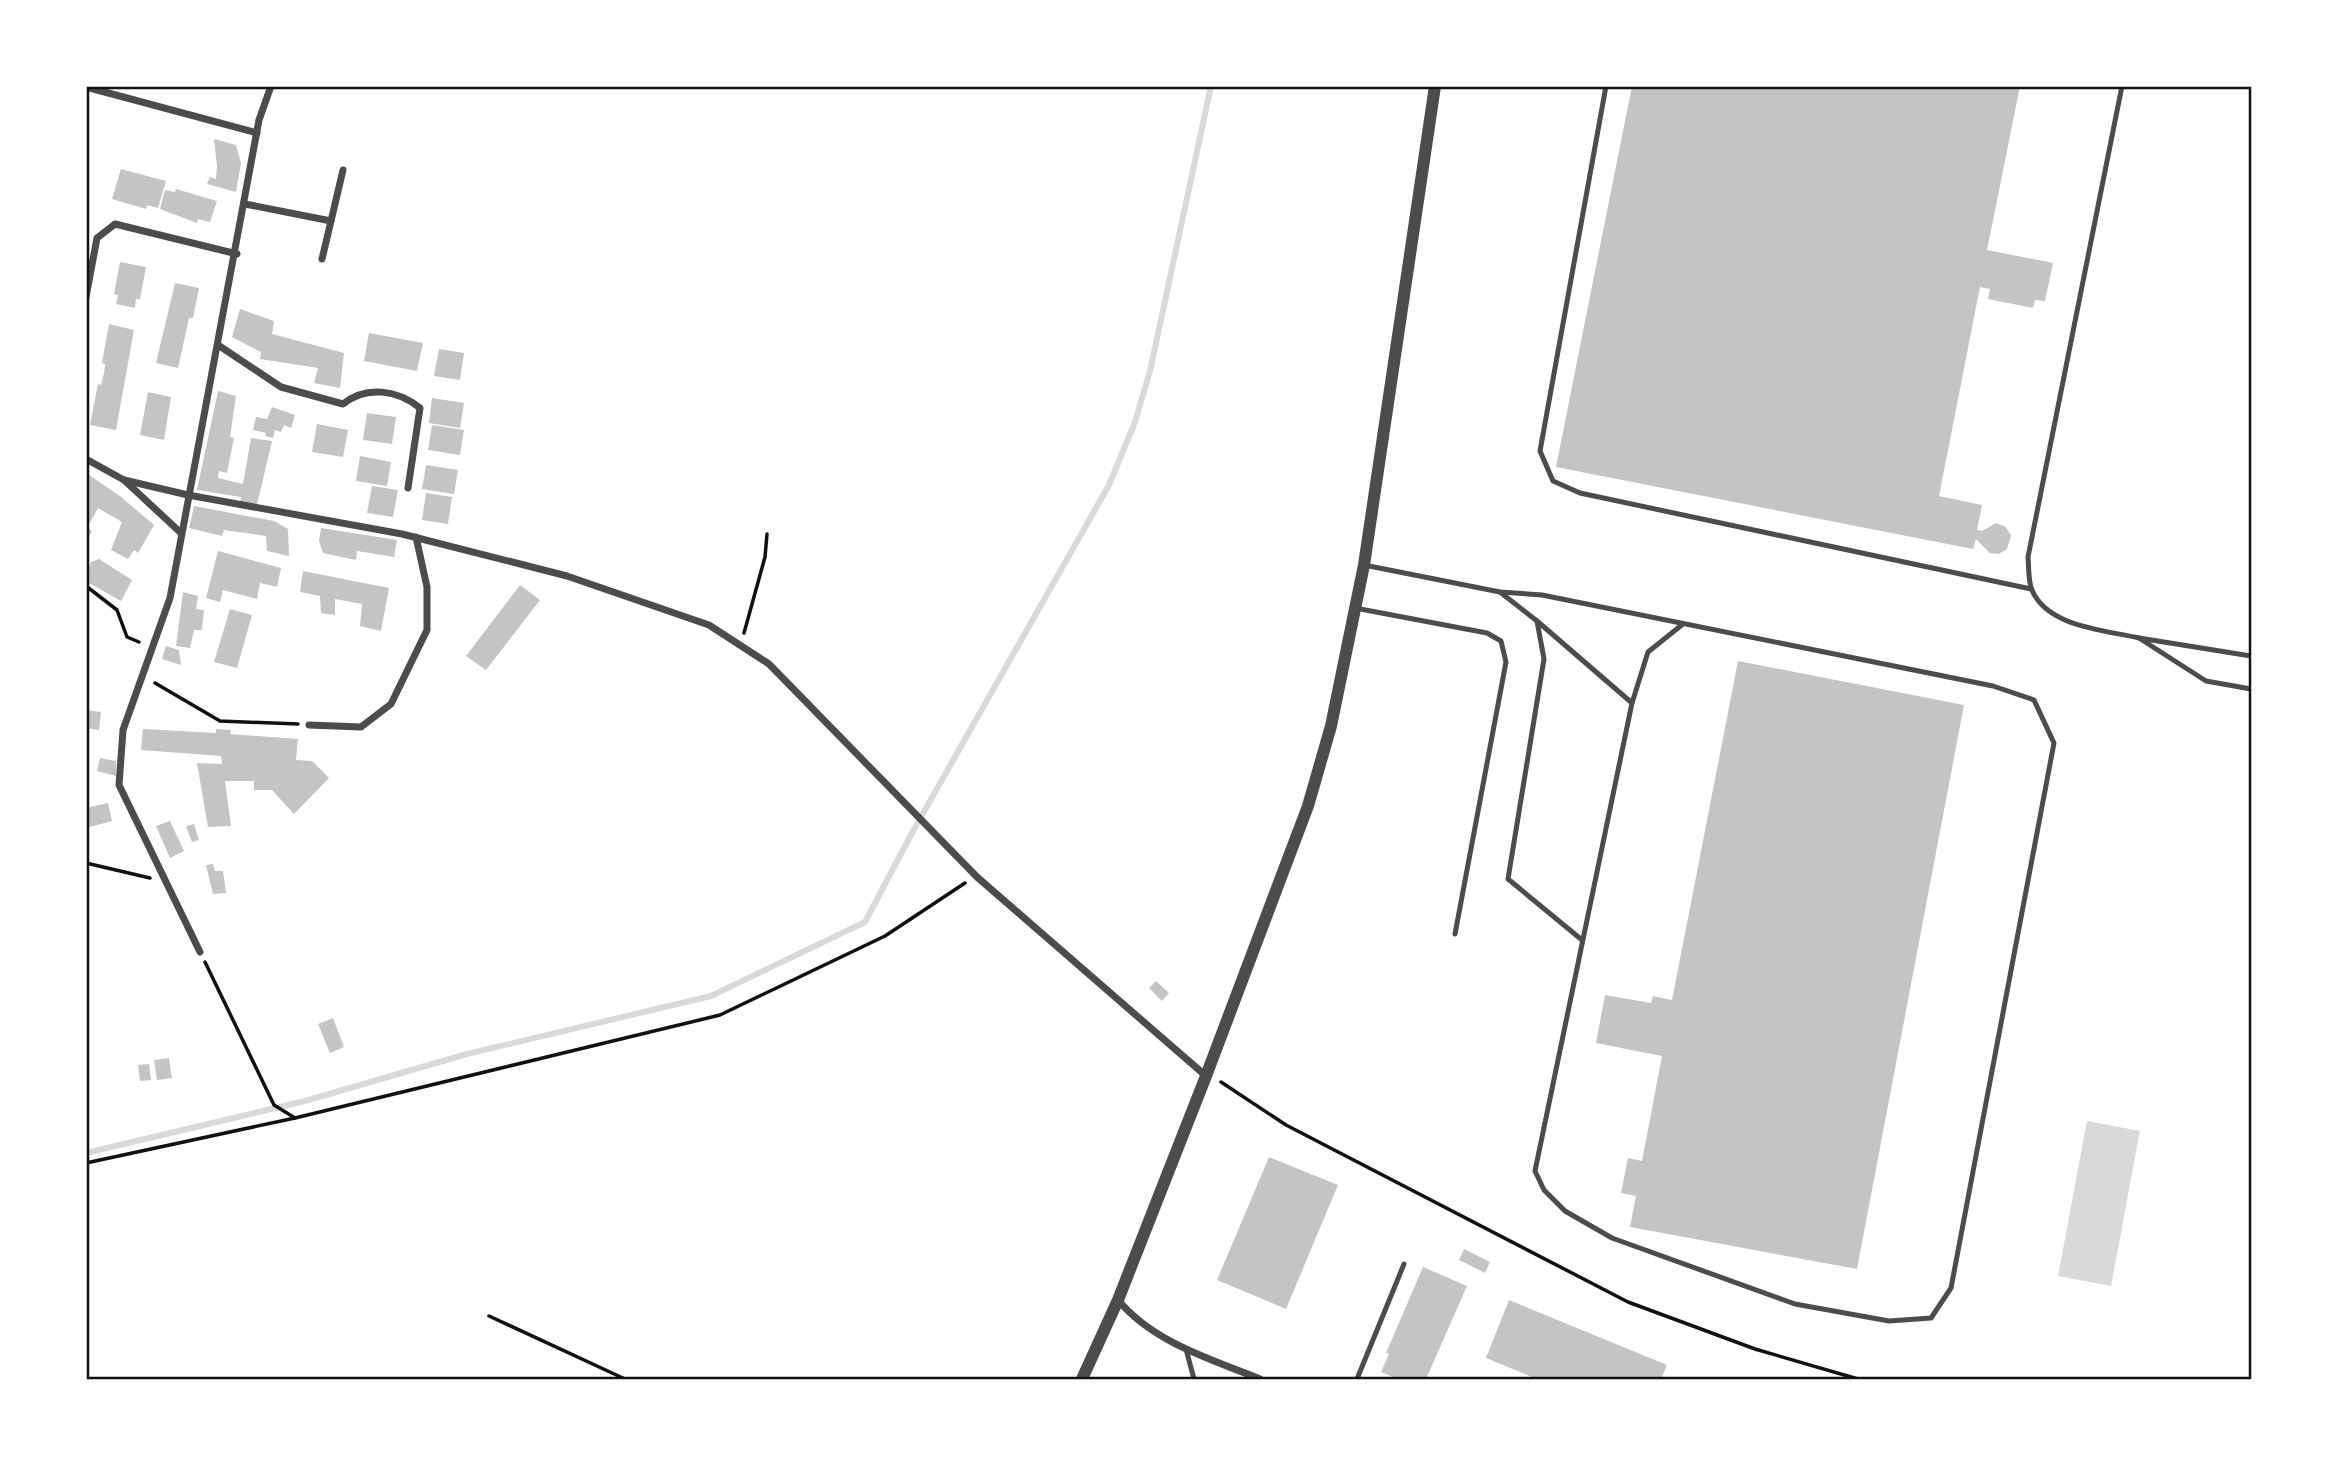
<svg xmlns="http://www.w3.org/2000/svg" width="2337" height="1465" font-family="'PT Sans Narrow',sans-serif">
  <rect width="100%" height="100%" fill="#fff"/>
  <!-- water -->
  <path fill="#d9d9d9" d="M 2087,1121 L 2140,1131 L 2111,1286 L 2058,1276 Z"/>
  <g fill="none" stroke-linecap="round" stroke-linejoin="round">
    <!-- stream -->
    <path stroke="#d9d9d9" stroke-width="6" d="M 86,1153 L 305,1101 L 467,1054 L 711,996 L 865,922 L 913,831 L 1109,485 L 1135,422 L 1150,371 L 1211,86"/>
  </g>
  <!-- building -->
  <g fill="#c4c4c4">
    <path d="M 1632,86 L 2020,86 L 1987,250 L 2053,263 L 2045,301 L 2035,300 L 2033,308 L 1988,299 L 1990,289 L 1980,287 L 1939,496 L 1982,505 L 1977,530 L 1982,531 L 1996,523 L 2006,527 L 2011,536 L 2007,549 L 1999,554 L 1990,553 L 1976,539 L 1973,549 L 1556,467 Z"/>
    <path d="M 214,139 L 236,145 L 241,163 L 236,192 L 207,184 L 210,177 L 216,179 L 217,166 Z"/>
    <path d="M 121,169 L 166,181 L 158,208 L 147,205 L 146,209 L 112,199 Z"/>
    <path d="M 176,189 L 217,201 L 210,222 L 198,219 L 197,223 L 160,209 L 165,190 L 175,192 Z"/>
    <path d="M 120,262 L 146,267 L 140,299 L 136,299 L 135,308 L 116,304 L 118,295 L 114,294 Z"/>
    <path d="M 175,283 L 199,288 L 193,318 L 189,318 L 178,368 L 156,363 Z"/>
    <path d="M 240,309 L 274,321 L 272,334 L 344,353 L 340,388 L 314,383 L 318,368 L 260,359 L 261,352 L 232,337 Z"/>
    <path d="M 109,324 L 134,330 L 116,430 L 90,425 L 98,384 L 101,385 L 104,373 L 105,364 L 102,363 Z"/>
    <path d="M 369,333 L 423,343 L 417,371 L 364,361 Z"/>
    <path d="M 439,349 L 464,353 L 460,380 L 434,376 Z"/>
    <path d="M 218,391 L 236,396 L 230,437 L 234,438 L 227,473 L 219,471 L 218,478 L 243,484 L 251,438 L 272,441 L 257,505 L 240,502 L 241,497 L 197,490 Z"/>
    <path d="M 148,392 L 171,397 L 164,440 L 140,435 Z"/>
    <path d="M 432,398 L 464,403 L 460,428 L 429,423 Z"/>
    <path d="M 272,407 L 295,415 L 291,428 L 284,425 L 281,432 L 275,430 L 273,438 L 265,436 L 266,433 L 253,430 L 256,417 L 267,419 Z"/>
    <path d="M 367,413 L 396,417 L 392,444 L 363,440 Z"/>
    <path d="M 317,424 L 348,430 L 343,457 L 312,452 Z"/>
    <path d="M 432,425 L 464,430 L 460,455 L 428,450 Z"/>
    <path d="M 360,456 L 391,462 L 387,486 L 356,481 Z"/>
    <path d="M 426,465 L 458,470 L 454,494 L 422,489 Z"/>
    <path d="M 89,475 L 120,496 L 154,525 L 138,553 L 134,550 L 128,559 L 111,550 L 122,522 L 98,508 L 87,528 L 92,531 L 86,542 L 86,480 Z"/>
    <path d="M 372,486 L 398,490 L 393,517 L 367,513 Z"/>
    <path d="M 426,493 L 452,497 L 448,524 L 422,520 Z"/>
    <path d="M 194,506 L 274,521 L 288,529 L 289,556 L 267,551 L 266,536 L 224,530 L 222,536 L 189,528 Z"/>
    <path d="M 321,528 L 397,540 L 394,557 L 357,551 L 356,560 L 323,553 L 319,541 Z"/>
    <path d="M 218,551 L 281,568 L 277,587 L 260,583 L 257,599 L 223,590 L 220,602 L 206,598 Z"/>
    <path d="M 99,559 L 132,580 L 121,601 L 87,582 L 86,574 L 91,562 Z"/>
    <path d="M 303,571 L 389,588 L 381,631 L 360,626 L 362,604 L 335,599 L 335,615 L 321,613 L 320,596 L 300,592 Z"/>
    <path d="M 520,585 L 540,600 L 486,670 L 466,656 Z"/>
    <path d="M 183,592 L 198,596 L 196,609 L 204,610 L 202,630 L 194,630 L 190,648 L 176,646 Z"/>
    <path d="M 230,609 L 252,615 L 237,668 L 214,662 Z"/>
    <path d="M 166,646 L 179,650 L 181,665 L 162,659 Z"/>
    <path d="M 1738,661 L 1964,705 L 1857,1269 L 1630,1227 L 1636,1196 L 1621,1193 L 1628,1158 L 1642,1161 L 1662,1056 L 1596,1043 L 1605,995 L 1651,1003 L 1653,996 L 1672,1000 Z"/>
    <path d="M 86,710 L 101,712 L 99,730 L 86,728 Z"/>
    <path d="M 143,729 L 216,733 L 216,729 L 231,730 L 230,734 L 298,739 L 296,760 L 312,761 L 329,778 L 294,814 L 272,790 L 254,790 L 254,781 L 225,781 L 231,826 L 208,827 L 197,763 L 222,764 L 221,756 L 141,750 Z"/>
    <path d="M 100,758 L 116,761 L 116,776 L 97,771 Z"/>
    <path d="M 108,803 L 112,821 L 86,828 L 86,808 Z"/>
    <path d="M 170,821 L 184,851 L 170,858 L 156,826 Z"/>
    <path d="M 194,824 L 199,840 L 192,842 L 186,826 Z"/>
    <path d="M 213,864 L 215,871 L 223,871 L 226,893 L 213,894 L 206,865 Z"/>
    <path d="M 1156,981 L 1169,993 L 1162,1001 L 1149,988 Z"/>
    <path d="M 333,1018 L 344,1047 L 330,1053 L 318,1024 Z"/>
    <path d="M 169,1058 L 172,1078 L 157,1080 L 154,1060 Z"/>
    <path d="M 149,1064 L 151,1080 L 140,1081 L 138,1065 Z"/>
    <path d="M 1269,1157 L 1338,1185 L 1286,1309 L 1217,1280 Z"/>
    <path d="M 1464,1249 L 1490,1262 L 1485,1273 L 1459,1260 Z"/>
    <path d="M 1423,1267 L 1467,1286 L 1426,1379 L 1398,1379 L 1381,1372 L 1389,1354 L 1386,1353 Z"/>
    <path d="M 1509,1300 L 1667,1365 L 1661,1379 L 1537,1379 L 1486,1358 Z"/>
  </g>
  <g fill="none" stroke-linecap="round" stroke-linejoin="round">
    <!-- path -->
    <g stroke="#111" stroke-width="3.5">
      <path d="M 86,586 L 117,610 L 127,637 L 139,642"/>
      <path d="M 744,633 L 765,557 L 767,534"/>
      <path d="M 155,683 L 220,721 L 298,724"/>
      <path d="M 86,863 L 150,878"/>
      <path d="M 205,962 L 274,1105 L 295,1118"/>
      <path d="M 1221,1082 L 1286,1125 L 1628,1302 L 1755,1349 L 1858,1379"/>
      <path d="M 86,1163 L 295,1118 L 720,1015 L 885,936 L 965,883"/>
      <path d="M 489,1316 L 625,1379"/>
    </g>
    <!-- service -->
    <g stroke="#4c4c4c" stroke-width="5">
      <path d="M 1606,86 L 1540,451 L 1553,481 L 1580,493 L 2031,589"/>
      <path d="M 2122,86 L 2028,557 C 2029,567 2028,581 2032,590 C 2047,627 2105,630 2139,638"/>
      <path d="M 1364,565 L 1500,592 L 1542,595 L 1993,686 L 2034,700 L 2054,743 L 1951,1288 L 1931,1318 L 1889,1321 L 1795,1304 L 1612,1238 L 1565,1211 L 1544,1190 L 1535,1171 L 1632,703 L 1537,621"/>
      <path d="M 1500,592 L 1537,621 L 1544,659 L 1508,879 L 1582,940"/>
      <path d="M 1355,608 L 1487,633 L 1501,641 L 1506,662 L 1455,934"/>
      <path d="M 2251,656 L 2139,638 L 2206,681 L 2251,689"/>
      <path d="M 1632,703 L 1648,652 L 1683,624"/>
      <path d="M 1186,1349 L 1194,1379"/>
      <path d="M 1357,1379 L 1404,1264"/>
    </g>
    <!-- minor -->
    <g stroke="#4c4c4c" stroke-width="7">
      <path d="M 86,87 L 257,133"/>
      <path d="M 245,204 L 331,221 L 322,259"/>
      <path d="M 331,221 L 343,170"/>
      <path d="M 86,297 L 97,238 L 115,224 L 237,254"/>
      <path d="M 218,345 L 281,387 L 343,404 C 366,385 398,390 420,408 L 408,488"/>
      <path d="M 86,459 L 124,480 L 188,495 L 402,534 L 567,576 L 709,625 L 769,664 L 977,877 L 1206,1076"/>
      <path d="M 124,480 L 181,533"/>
      <path d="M 309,725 L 361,727 L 391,704 L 427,630 L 427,587 L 416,537"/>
      <path d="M 200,952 L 119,785 L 123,730 L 170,598 L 259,120 L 271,86"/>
      <path d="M 1118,1300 C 1154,1343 1211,1359 1260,1379"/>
    </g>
    <!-- tertiary -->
    <path stroke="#4c4c4c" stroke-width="12" d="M 1082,1379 L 1118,1300 L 1206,1076 L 1308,806 L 1331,726 L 1364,565 L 1435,86"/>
  </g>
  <!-- border -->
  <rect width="2337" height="1465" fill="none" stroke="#ffffff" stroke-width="175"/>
  <rect x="88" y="88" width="2162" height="1290" fill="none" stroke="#111" stroke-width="2.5"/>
</svg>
